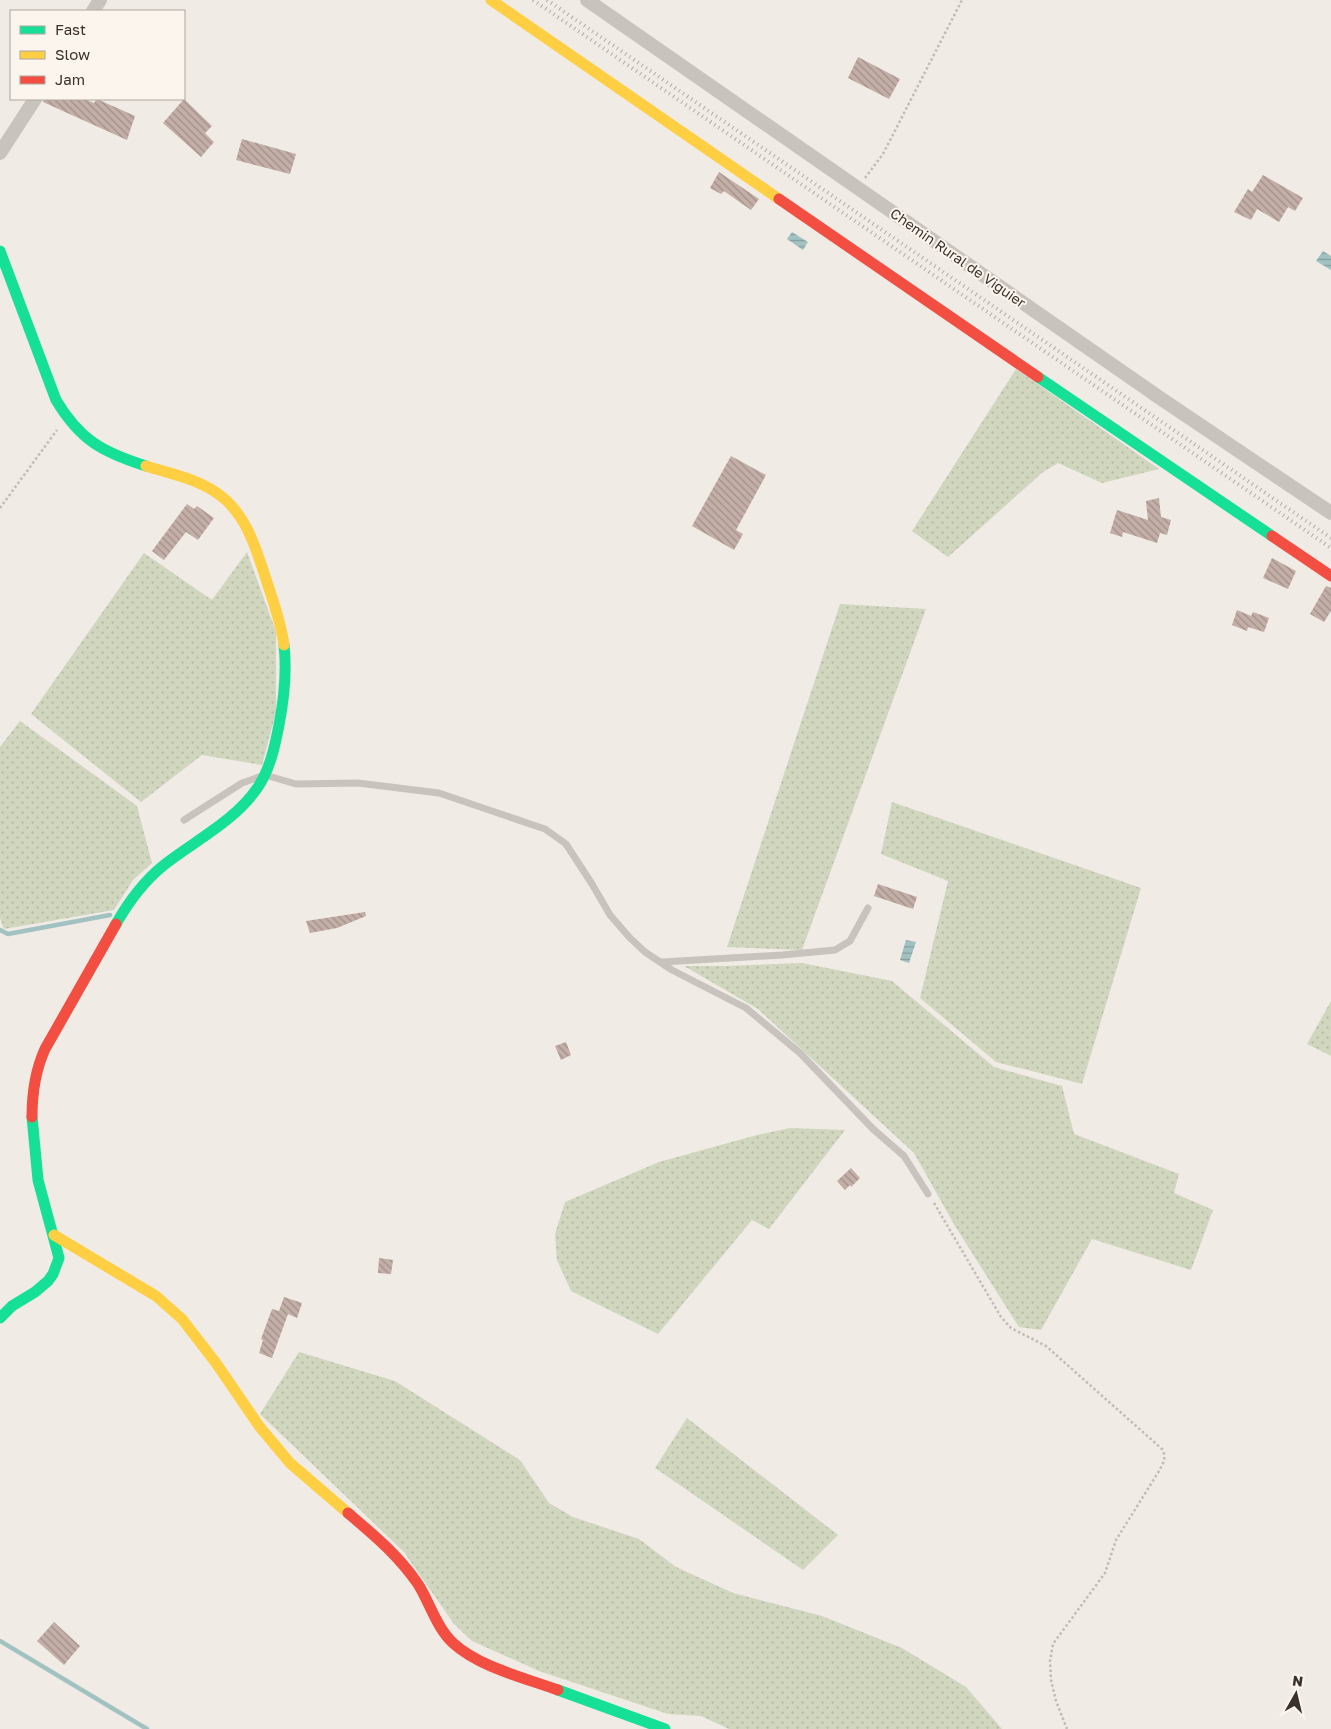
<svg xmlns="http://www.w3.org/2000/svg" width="1331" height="1729" font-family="'Golos Text',sans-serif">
  <defs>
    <pattern id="grass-dots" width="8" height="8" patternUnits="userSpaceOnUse" patternTransform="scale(1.25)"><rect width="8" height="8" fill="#d1d6bf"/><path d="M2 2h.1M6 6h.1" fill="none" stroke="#b4b8a4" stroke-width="1.8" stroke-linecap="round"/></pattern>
    <pattern id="water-rules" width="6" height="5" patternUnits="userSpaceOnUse" patternTransform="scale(1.25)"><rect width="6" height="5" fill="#a1c2c1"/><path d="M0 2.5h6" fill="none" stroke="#849e9d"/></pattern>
    <pattern id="building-back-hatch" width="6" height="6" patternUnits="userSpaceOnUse" patternTransform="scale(1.25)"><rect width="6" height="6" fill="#c3afa7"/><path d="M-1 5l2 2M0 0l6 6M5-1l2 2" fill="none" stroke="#a08f88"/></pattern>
  </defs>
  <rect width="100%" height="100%" fill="#f0ebe5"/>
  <!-- grass -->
  <g fill="url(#grass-dots)">
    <path d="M 1016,369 L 1159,469 L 1102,483 L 1058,463 L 1043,472 L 948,557 L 912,531 Z"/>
    <path d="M 247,552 L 276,632 L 276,712 L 262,765 L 202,755 L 141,802 L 31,714 L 144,553 L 212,600 Z"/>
    <path d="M 840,604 L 926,609 L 802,950 L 727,947 Z"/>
    <path d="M 20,721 L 137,806 L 152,863 L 133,880 L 114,910 L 4,929 L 0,918 L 0,747 Z"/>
    <path d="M 892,802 L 1141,888 L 1082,1084 L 996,1062 L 920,998 L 948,881 L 881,854 Z"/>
    <path d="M 802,963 L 892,981 L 994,1067 L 1062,1086 L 1074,1134 L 1179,1174 L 1174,1193 L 1213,1210 L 1191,1270 L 1092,1239 L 1041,1330 L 1019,1327 L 955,1226 L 914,1153 L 758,1009 L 684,966 L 725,966 Z"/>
    <path d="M 1331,1001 L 1331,1056 L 1307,1044 Z"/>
    <path d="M 790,1128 L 845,1130 L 769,1229 L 752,1220 L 658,1334 L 571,1291 L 557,1260 L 555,1234 L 565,1202 L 659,1162 L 757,1135 Z"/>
    <path d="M 299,1352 L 395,1381 L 520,1460 L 549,1503 L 573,1517 L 639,1539 L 676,1567 L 733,1593 L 822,1616 L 902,1648 L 966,1687 L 1002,1729 L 729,1729 L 701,1716 L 668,1714 L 539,1671 L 472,1641 L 454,1624 L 404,1552 L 260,1414 Z"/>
    <path d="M 687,1418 L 838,1535 L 803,1570 L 655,1468 Z"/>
  </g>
  <!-- water -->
  <g fill="url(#water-rules)">
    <path d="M 792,232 L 808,242 L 803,250 L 787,239 Z"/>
    <path d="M 1323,251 L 1331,256 L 1331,270 L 1316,261 Z"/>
    <path d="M 906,940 L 916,942 L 909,963 L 900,960 Z"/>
  </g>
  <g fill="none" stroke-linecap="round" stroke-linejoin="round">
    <!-- stream -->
    <g stroke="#a1c2c1" stroke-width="4.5">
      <path d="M 0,930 L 8,934 L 110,915"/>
      <path d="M 0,1641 L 147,1729"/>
    </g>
  </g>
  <!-- building -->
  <g fill="url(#building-back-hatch)">
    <path d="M 858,57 L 900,79 L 889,99 L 848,78 Z"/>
    <path d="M 44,99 L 84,99 L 94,103 L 97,99 L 135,116 L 127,140 L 43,102 Z"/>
    <path d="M 184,99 L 212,126 L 205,133 L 214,142 L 201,157 L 163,123 Z"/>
    <path d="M 242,139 L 296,154 L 290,174 L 236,160 Z"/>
    <path d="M 719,172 L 759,199 L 751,210 L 724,191 L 721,194 L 710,188 Z"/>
    <path d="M 1263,175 L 1303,198 L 1295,211 L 1288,207 L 1279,222 L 1257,209 L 1251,220 L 1234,212 L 1248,189 L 1252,192 Z"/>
    <path d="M 731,456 L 766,475 L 736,530 L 743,534 L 734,550 L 692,526 Z"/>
    <path d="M 1159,498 L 1161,517 L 1171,520 L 1167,535 L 1160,533 L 1157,543 L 1123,532 L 1122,537 L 1110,533 L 1117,510 L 1148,520 L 1146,501 Z"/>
    <path d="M 187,504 L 194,509 L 197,506 L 214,518 L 198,540 L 186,532 L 164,560 L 152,551 Z"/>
    <path d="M 1272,558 L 1296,571 L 1288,589 L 1263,578 Z"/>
    <path d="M 1326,586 L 1331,588 L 1331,611 L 1324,622 L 1310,614 Z"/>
    <path d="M 1237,610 L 1251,616 L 1253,612 L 1269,618 L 1264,632 L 1248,627 L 1247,631 L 1232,625 Z"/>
    <path d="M 878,884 L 917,897 L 913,909 L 874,896 Z"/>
    <path d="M 365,912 L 366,916 L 337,928 L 310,933 L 306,921 Z"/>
    <path d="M 566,1042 L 571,1055 L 561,1060 L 555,1046 Z"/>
    <path d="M 851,1168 L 860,1178 L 851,1187 L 850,1185 L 845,1190 L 837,1181 Z"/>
    <path d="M 379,1258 L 393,1260 L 391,1274 L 378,1273 Z"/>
    <path d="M 284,1297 L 302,1303 L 297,1318 L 288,1314 L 272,1358 L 259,1353 L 263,1340 L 261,1339 L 272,1309 L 279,1311 Z"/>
    <path d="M 54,1622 L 80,1646 L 64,1665 L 37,1641 Z"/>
  </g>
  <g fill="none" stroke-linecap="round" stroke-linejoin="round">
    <!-- path -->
    <g stroke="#c2bbb6" stroke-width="2.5" stroke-dasharray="2.5 2.5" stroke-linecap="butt">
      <path d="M 865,178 L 883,154 L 962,0"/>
      <path d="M 0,508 L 57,430"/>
      <path d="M 934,1203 L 1001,1317 L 1011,1328 L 1046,1346 L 1162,1449 C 1167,1457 1163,1464 1159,1471 L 1116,1540 L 1105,1573 L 1053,1644 L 1050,1661 L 1051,1680 L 1056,1701 L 1067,1729"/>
    </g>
    <!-- lane -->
    <g stroke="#c9c3be" stroke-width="7">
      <path d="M 184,820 L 242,783 L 265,775 L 296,784 L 358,783 L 439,793 L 545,829 L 566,844 L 592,884 L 610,915 L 630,938 L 645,952 L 672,970 L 746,1008 L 800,1053 L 873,1129 L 904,1156 L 928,1194"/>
      <path d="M 662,962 L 782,955 L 835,950 L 850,941 L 868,908"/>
    </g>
    <!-- street -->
    <g stroke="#c9c3be" stroke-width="14">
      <path d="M 587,0 L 1160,398 L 1331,513"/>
      <path d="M 93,11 L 100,0"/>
      <path d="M 0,153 L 35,99"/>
    </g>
    <!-- fast -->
    <g stroke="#16e098" stroke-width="11">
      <path d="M 0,251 L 56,400 C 80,440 102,452 146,466"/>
      <path d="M 1038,377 L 1272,536"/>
      <path d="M 116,924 C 129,901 144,881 164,865 C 196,840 235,821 258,787 C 270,769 275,746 279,725 C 284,699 287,672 284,645"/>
      <path d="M 0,1318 L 12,1306 L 35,1292 L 48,1281 L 53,1274 L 59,1258 L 38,1180 L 32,1117"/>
      <path d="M 558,1690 L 665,1729"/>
    </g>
    <!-- slow -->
    <g stroke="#ffcf43" stroke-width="11">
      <path d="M 491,0 L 779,199"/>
      <path d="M 146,466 C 171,474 200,479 221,496 C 247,516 256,549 266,579 C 273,601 281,622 284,645"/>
      <path d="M 54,1235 L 156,1296 L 182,1319 L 216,1363 L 259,1426 L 290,1463 L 348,1513"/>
    </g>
    <!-- jam -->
    <g stroke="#f24e42" stroke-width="11">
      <path d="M 779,199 L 1038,377"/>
      <path d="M 1272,536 L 1331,576"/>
      <path d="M 32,1117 C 32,1093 35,1071 45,1049 L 116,924"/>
      <path d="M 348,1513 C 375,1536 398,1555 418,1584 C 430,1603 436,1627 453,1643 C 479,1667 525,1678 558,1690"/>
    </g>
    <!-- rail -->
    <g stroke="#b1aca8" stroke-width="4" stroke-dasharray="1 4" stroke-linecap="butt">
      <path d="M 533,0 L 1331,548"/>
      <path d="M 547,0 L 1331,538"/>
    </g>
  </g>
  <g text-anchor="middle" stroke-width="4" stroke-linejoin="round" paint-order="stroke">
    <!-- street labels -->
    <g font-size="14" fill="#3b302b" stroke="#fbf5ee">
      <text transform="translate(958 258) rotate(35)" y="5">Chemin Rural de Viguier</text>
    </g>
  </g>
  <!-- legend -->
  <rect x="10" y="10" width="175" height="90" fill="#fbf5ee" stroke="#aea6a0"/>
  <rect x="20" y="26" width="25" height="8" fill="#16e098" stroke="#aea6a0"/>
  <text x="55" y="35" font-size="15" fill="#3b302b">Fast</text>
  <rect x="20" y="51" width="25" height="8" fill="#ffcf43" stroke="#aea6a0"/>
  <text x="55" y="60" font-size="15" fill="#3b302b">Slow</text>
  <rect x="20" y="76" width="25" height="8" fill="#f24e42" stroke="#aea6a0"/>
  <text x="55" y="85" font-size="15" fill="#3b302b">Jam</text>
  <!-- north arrow -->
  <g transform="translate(1296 1694) rotate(8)" stroke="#fbf5ee" stroke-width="4" paint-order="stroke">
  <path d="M0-4L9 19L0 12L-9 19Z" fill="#3b302b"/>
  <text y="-8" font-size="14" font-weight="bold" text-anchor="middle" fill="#3b302b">N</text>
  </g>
</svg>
